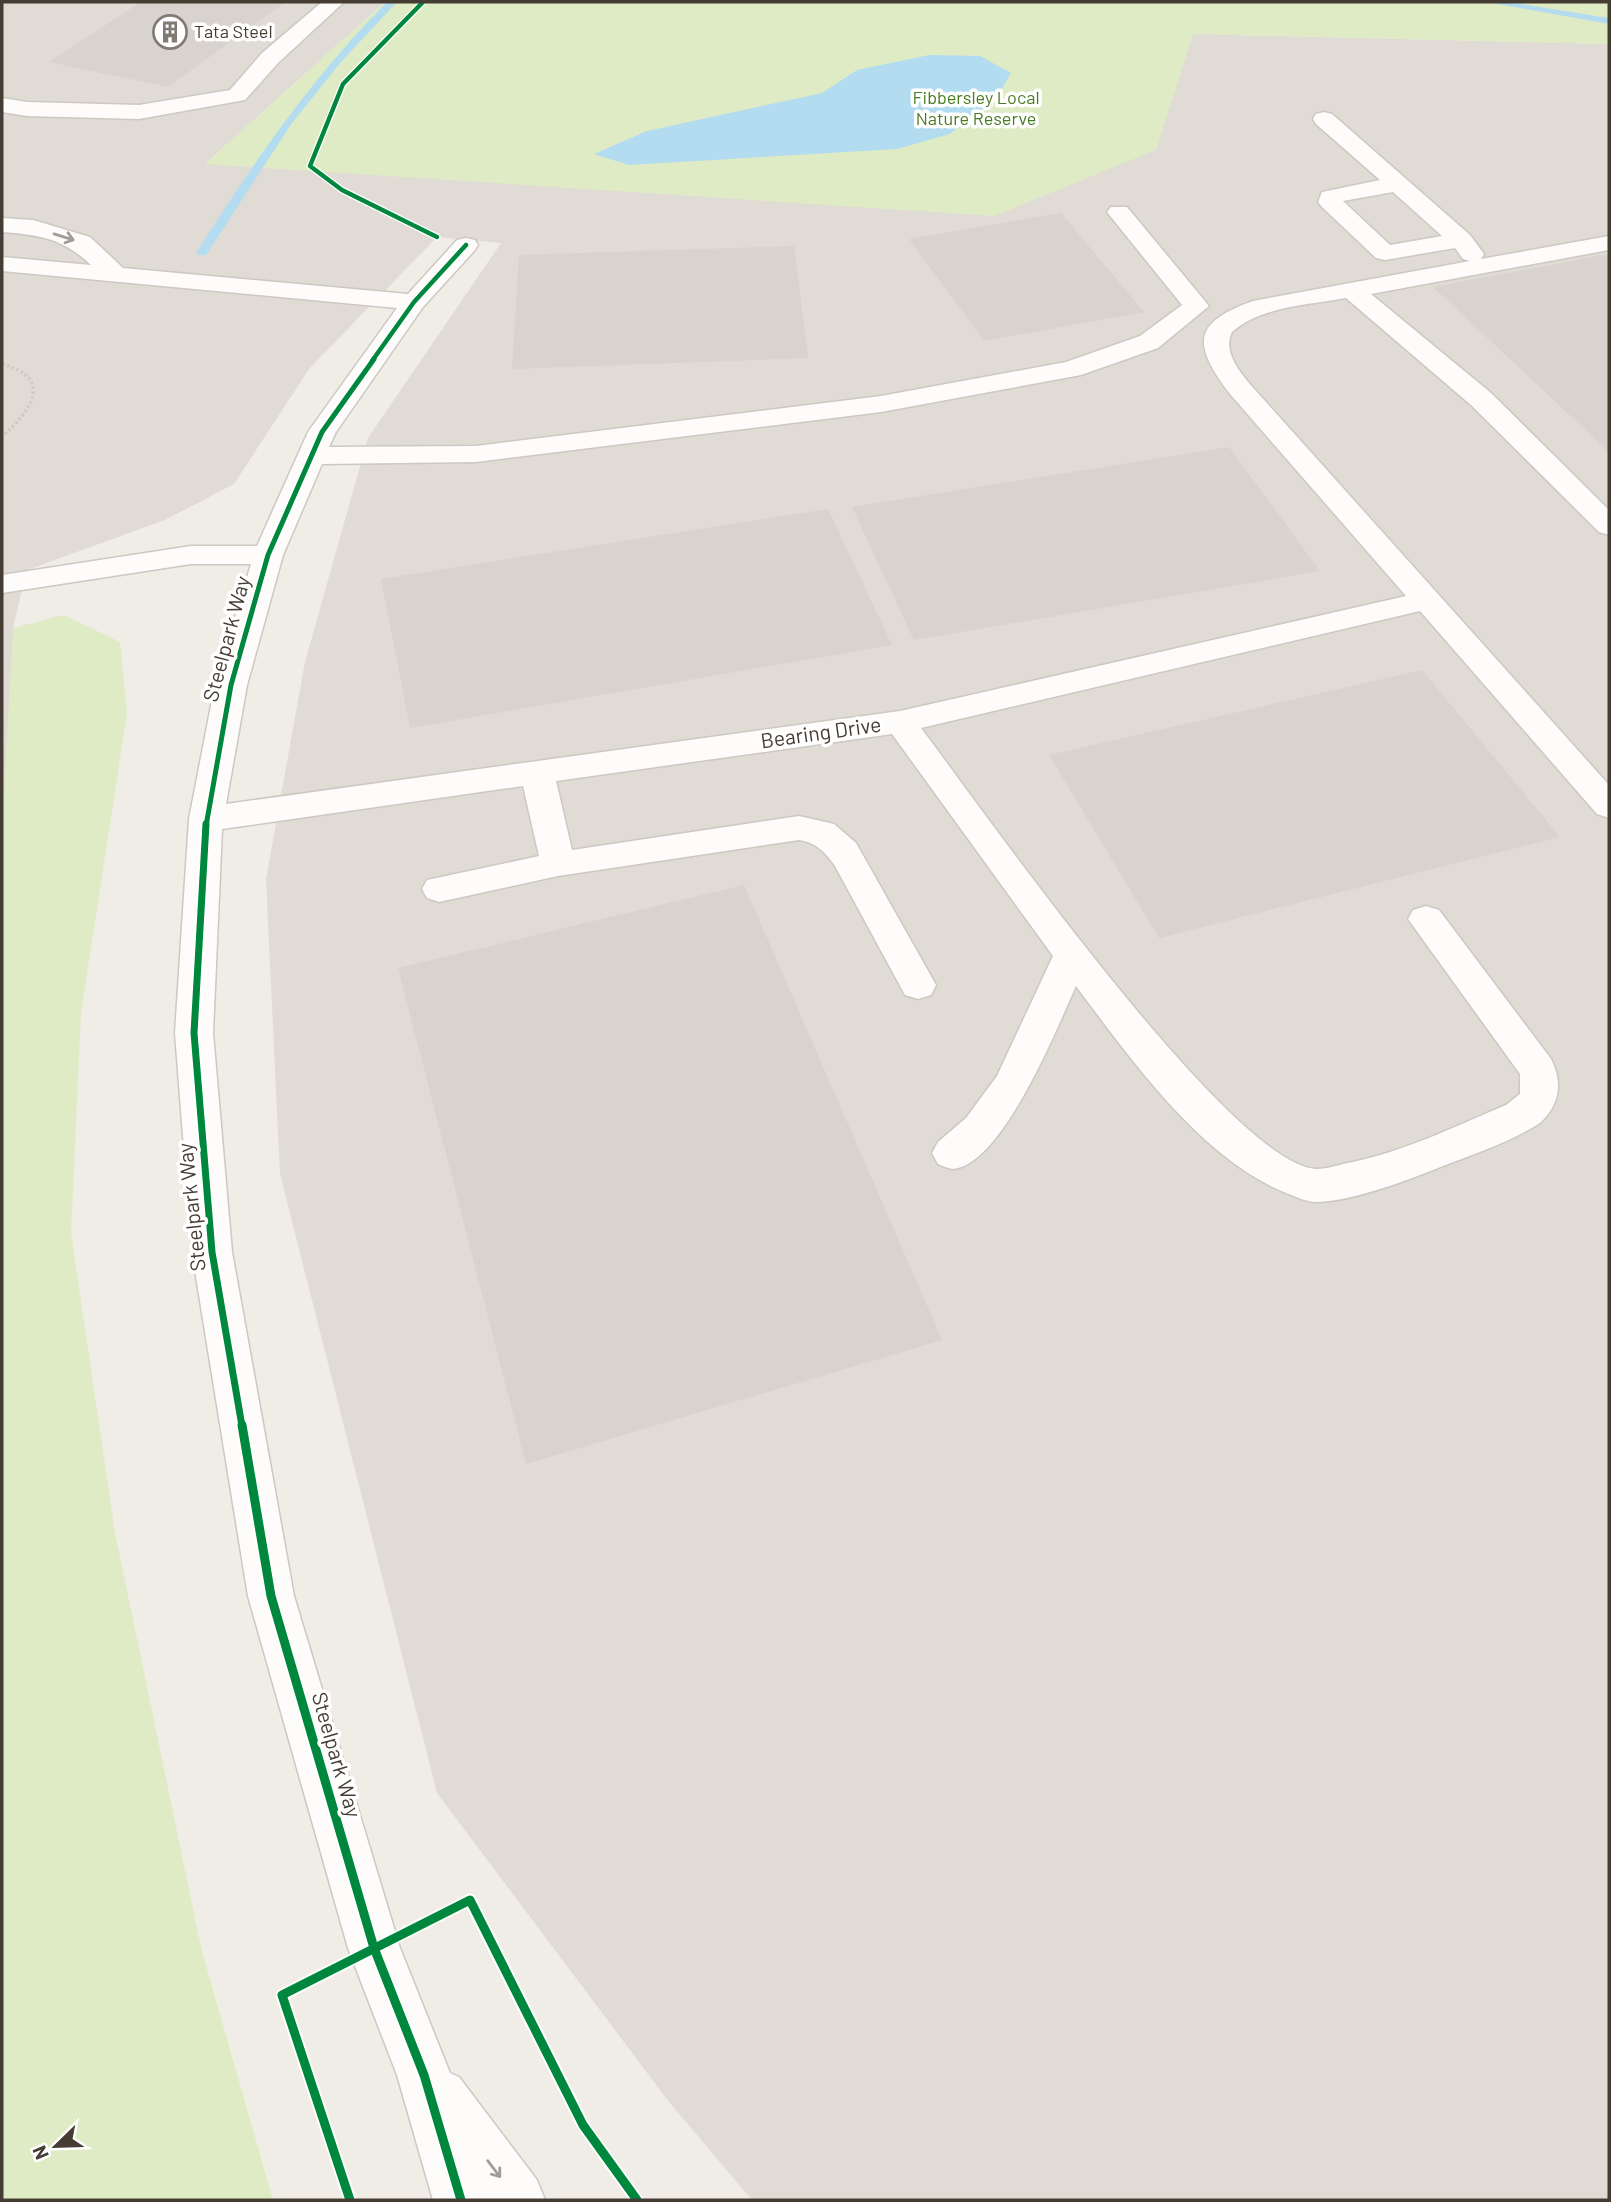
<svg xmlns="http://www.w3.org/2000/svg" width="1611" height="2202" font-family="Barlow,sans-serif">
  <rect width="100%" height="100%" fill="#f0ece6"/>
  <!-- industrial -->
  <path fill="#e0dbd4" d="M 2,2 L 385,2 L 206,163 L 1155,150 L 1193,34 L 1609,44 L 1609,2200 L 752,2200 L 669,2102 L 437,1793 L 280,1174 L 266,879 L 305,662 L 368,438 L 501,243 L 437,237 L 309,369 L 234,484 L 165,520 L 27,570 L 13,627 L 2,2200 Z"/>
  <!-- green -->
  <g fill="#dfebc4">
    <path d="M 385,2 L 1609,2 L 1609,44 L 1193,34 L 1156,150 L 994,216 L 205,164 Z"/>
    <path d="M 64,615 L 120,642 L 127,713 L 81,1013 L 71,1233 L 115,1533 L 202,1952 L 273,2200 L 2,2200 L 2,830 L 13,628 Z"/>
  </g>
  <!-- water -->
  <path fill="#b3dcf1" d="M 929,55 L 980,56 L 1011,73 L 997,97 L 950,134 L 897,149 L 629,165 L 594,154 L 647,131 L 822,93 L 857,70 Z"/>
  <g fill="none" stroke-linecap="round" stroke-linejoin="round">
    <!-- stream -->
    <g fill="#b3dcf1" fill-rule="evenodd">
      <path d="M 387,2 L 397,2 L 341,62 L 292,123 L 206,255 L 198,255 L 196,253 C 253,163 312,77 387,2 Z"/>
      <path d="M 1487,2 L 1508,2 L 1609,18 L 1609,24 Z"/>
    </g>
  </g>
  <!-- building -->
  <g fill="#d8d3ce">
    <path d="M 141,2 L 286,2 L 168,87 L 49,62 Z"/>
    <path d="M 1061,213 L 1144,312 L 984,341 L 909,239 Z"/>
    <path d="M 794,246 L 808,358 L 512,369 L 519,255 Z"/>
    <path d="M 1609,254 L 1609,452 L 1433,287 Z"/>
    <path d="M 1229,447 L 1320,571 L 914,640 L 852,507 Z"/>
    <path d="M 828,509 L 892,645 L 410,728 L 381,579 Z"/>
    <path d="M 1422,670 L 1560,837 L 1159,938 L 1049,755 Z"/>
    <path d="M 744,885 L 942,1340 L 526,1464 L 398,968 Z"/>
  </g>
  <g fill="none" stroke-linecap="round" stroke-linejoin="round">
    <!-- minor casing -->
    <g stroke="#ccc8c2" stroke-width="3">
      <g id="minor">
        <path d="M 322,2 L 344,2 L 278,63 L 245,100 L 139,119 L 27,116 L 2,112 L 2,98 L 27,102 L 139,105 L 230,90 L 262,53 Z"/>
        <path d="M 1324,112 L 1332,114 L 1470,235 L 1484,254 L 1481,259 L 1609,236 L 1609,250 L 1371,294 L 1491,393 L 1609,510 L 1609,535 L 1599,532 L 1471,405 L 1346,298 C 1309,305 1261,306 1232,332 C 1223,350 1237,368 1248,382 L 1609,785 L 1609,818 L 1597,814 L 1420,611 L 921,728 C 980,806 1231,1165 1316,1169 C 1327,1169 1338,1165 1348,1163 C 1403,1152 1454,1127 1506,1105 L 1520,1094 L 1520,1074 L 1408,919 L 1413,910 L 1426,906 L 1439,910 L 1551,1059 C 1563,1082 1560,1105 1540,1123 C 1509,1143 1468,1156 1433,1170 C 1403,1182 1348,1202 1316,1202 C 1306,1202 1295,1196 1286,1193 C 1200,1158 1130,1058 1076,986 C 1057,1028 1003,1163 954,1169 C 949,1169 943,1166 938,1164 L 932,1153 L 938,1142 L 966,1118 L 997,1076 L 1053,956 L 892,734 L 556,781 L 572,850 L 799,816 L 834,824 L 856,843 L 936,985 L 931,995 L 918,999 L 905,995 L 835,866 C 826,853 816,842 799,840 L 558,876 L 439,902 L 427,898 L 422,889 L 427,880 L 539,856 L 523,786 L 222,829 L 213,1033 L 232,1252 L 294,1596 L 400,1948 L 450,2073 L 459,2077 L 537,2180 L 545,2200 L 433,2200 L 397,2075 L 348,1948 L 248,1596 L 192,1252 L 175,1033 L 189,819 L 215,685 L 251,564 L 191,564 L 2,593 L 2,575 L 191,546 L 257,546 L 308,432 L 397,308 L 2,271 L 2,257 L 91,265 C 63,238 39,235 2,232 L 2,218 L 33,220 L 90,237 L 123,268 L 408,294 L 457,240 L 466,238 L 475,240 L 478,245 L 475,250 L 423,307 L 336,432 L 329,447 L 476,446 L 881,396 L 1066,362 L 1140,336 L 1182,305 L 1107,212 L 1111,207 L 1127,207 L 1209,306 L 1158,348 L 1081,375 L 881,412 L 476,462 L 322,464 L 283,555 L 247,685 L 226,804 L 900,711 L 1406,596 L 1230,394 C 1193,345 1191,323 1253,301 L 1470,261 L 1463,259 L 1455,248 L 1385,260 L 1376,258 L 1322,207 L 1318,202 L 1322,192 L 1380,180 L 1316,124 L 1313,119 L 1316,114 ZM 1393,192 L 1442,236 L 1390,245 L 1343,201 Z"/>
      </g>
    </g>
    <!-- path -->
    <path stroke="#cecac6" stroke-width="3.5" stroke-dasharray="2.5 2.5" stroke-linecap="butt" d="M 2,364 C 55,379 31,410 2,437"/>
    <!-- minor -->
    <use href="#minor" fill="#fdfcfb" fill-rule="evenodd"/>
    <!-- cycleway-far3 casing -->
    <g stroke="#fff" stroke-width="7">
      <g id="cycleway-far3">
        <path d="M 423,2 L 343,84 L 310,166 L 342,190 L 437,237"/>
        <path d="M 372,361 L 414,302 L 466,245"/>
      </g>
    </g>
    <!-- cycleway-far2 casing -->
    <g stroke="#fff" stroke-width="9">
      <path id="cycleway-far2" d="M 206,826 L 231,685 L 268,555 L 322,432 L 374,359"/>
    </g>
    <!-- cycleway-far1 casing -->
    <g stroke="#fff" stroke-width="11">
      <path id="cycleway-far1" d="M 206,824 L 194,1033 L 212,1252 L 242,1426"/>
    </g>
    <!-- cycleway casing -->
    <g stroke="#fff" stroke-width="13">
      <g id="cycleway">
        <path d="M 242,1425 L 271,1596 L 374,1948 L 424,2075 L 461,2200"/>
        <path d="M 350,2200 L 282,1995 L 470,1900 L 583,2125 L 637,2200"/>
      </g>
    </g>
    <!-- cycleway-far3 -->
    <use href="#cycleway-far3" stroke="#00873e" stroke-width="4.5"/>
    <!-- cycleway-far2 -->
    <use href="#cycleway-far2" stroke="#00873e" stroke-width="5"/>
    <!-- cycleway-far1 -->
    <use href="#cycleway-far1" stroke="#00873e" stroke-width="7"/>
    <!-- cycleway -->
    <use href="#cycleway" stroke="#00873e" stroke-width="9"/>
  </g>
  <!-- one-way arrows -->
  <defs><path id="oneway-shaft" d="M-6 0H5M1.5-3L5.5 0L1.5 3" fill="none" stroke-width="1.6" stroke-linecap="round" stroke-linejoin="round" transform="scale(1.75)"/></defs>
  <g stroke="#a19c97">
    <use href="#oneway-shaft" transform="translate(64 237) rotate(17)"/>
    <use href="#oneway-shaft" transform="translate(494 2169) rotate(53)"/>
  </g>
  <!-- icons -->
  <defs>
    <g id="building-ring" transform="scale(1.75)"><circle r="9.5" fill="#fff" stroke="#817a72" stroke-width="1.5"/><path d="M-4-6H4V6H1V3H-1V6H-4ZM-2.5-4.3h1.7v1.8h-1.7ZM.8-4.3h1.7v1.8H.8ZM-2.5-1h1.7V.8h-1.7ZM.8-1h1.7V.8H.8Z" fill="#817a72"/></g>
  </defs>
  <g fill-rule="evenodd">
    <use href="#building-ring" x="170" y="32"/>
  </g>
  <g text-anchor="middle" stroke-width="7" stroke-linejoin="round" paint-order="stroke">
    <!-- far-poi labels -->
    <g font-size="18" fill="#453d33" stroke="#fff" text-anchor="start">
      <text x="194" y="38">Tata Steel</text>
    </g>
    <!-- far-park labels -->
    <g font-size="18" fill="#497b22" stroke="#fff">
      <text x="976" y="104">Fibbersley Local<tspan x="976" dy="21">Nature Reserve</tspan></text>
    </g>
    <!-- street labels -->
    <g font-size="21" fill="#453d33" stroke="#fff">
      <text transform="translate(227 639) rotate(-75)" y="7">Steelpark Way</text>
      <text transform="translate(821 733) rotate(-8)" y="7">Bearing Drive</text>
      <text transform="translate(192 1207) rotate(-96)" y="7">Steelpark Way</text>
      <text transform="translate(336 1755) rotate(74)" y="7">Steelpark Way</text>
    </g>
  </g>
  <!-- border -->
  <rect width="1611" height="2202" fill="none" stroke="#453d33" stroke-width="7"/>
  <!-- north arrow -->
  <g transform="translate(56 2146) rotate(247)" stroke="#ffffff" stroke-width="5" paint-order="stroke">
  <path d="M0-5L12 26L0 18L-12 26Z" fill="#453d33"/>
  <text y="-10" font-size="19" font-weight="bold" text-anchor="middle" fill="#453d33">N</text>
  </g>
</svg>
